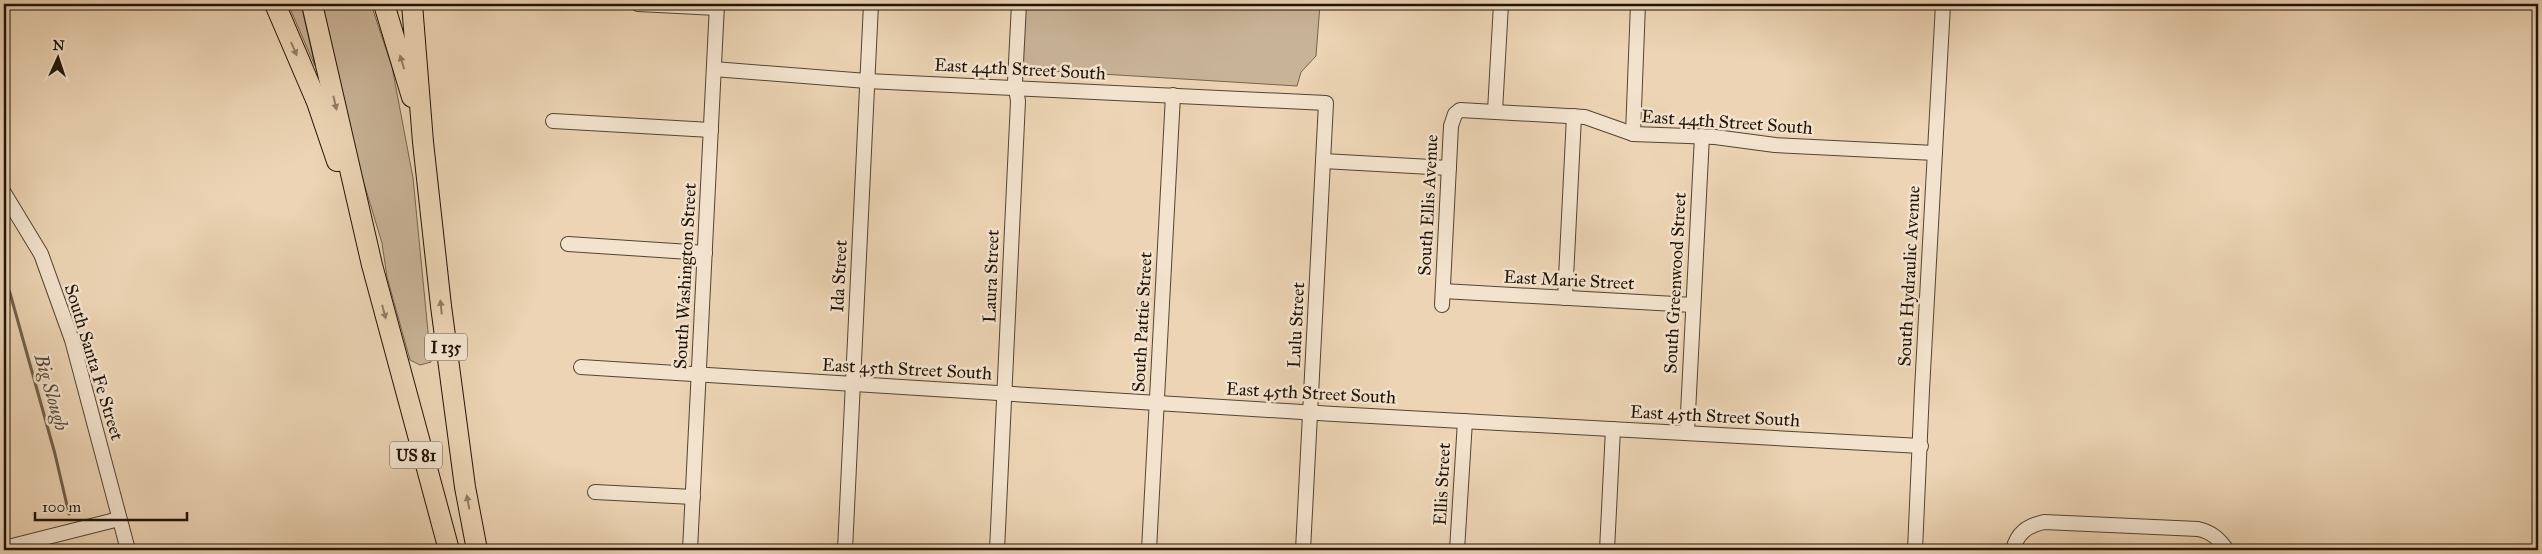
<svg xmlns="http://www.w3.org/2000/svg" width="2542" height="554" font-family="'IM FELL Great Primer',serif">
  <rect width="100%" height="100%" fill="#ecd4b4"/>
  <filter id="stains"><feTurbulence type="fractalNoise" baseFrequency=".004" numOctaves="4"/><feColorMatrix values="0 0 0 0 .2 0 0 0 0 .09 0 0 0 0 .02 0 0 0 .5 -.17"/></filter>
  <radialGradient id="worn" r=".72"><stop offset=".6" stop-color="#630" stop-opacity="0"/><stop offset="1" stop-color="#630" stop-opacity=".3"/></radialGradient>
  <!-- green -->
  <g fill="#c9b397" stroke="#74644f">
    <path d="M 288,4 L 301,4 L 315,66 L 289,6 Z"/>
    <path d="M 321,4 L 371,4 L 392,67 L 413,178 L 431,362 L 420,365 L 410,360 L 387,277 L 382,243 L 354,150 Z"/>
    <path d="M 1024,4 L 1320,4 L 1316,56 L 1301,72 L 1297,86 L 1020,69 Z"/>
  </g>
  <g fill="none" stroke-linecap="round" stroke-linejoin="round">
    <!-- stream -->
    <path stroke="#71604b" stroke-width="3" d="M 4,280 L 10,293 L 55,454 L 69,514"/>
    <!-- minor casing -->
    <g stroke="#534432" stroke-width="16">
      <g id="minor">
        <path d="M 638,4 L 717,8"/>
        <path d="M 714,69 L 867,81 L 1326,103 L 1303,550"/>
        <path d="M 1495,111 L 1501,4"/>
        <path d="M 553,121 L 711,130"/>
        <path d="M 1633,134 L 1638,4"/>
        <path d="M 1323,161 L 1449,168"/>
        <path d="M 4,193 L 41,254 L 72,340 L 128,550"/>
        <path d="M 568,244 L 705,253"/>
        <path d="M 1443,291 L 1693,305"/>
        <path d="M 1565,298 L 1574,116"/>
        <path d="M 1442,305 L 1451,126 L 1455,114 L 1460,110 L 1585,117 L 1633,134 L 1715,137 L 1775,145 L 1935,153"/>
        <path d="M 581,367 L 1334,414 L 1921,446"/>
        <path d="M 1687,433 L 1702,136"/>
        <path d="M 595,492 L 693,497"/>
        <path d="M 4,548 L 119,519"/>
        <path d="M 690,550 L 717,4"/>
        <path d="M 845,550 L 871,4"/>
        <path d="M 997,550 L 1018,101 L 1015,82 L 1019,4"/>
        <path d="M 1149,550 L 1173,95"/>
        <path d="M 1457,550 L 1465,421"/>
        <path d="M 1607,550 L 1613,429"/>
        <path d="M 1915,550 L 1922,390 L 1943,4"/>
        <path d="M 2013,550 C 2017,533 2027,526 2044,522 L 2198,529 C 2212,532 2219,539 2227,550"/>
      </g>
    </g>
    <!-- highway casing -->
    <g stroke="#201407" stroke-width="22">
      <g id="highway">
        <path d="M 275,4 L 317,102 L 337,161"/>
        <path d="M 312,4 L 372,265 L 449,550"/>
        <path d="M 384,4 L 412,97"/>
        <path d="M 412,4 L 423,142 L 441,306 L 465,487 L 477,550"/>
      </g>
    </g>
    <!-- minor -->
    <use href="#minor" stroke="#f3e3ce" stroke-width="14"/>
    <!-- highway -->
    <use href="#highway" stroke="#ecd4b4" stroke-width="20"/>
  </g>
  <!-- one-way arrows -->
  <defs><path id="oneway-solid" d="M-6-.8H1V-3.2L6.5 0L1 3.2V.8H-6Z" transform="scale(1.25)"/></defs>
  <g fill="#907e66">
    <use href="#oneway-solid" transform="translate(294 49) rotate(67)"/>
    <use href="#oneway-solid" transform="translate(402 62) rotate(-107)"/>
    <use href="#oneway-solid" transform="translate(335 103) rotate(77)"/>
    <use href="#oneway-solid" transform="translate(441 307) rotate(-96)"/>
    <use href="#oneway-solid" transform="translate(384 312) rotate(75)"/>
    <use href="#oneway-solid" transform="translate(468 502) rotate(-101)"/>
  </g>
  <g text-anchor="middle" stroke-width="5" stroke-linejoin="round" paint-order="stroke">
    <!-- shield labels -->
    <g fill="#f3e3ce" stroke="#5f5243" stroke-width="1">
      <rect x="425" y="333.5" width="42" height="27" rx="4"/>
      <rect x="390" y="441.5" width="52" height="27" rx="4"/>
    </g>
    <g font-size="16" font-weight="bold" fill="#201407">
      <text x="446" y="353">I 135</text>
      <text x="416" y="461">US 81</text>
    </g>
    <!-- street labels -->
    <g font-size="18" fill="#201407" stroke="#f3e3ce">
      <text transform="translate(1020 69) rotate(3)" y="6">East 44th Street South</text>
      <text transform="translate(1727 122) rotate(4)" y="6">East 44th Street South</text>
      <text transform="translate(1428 205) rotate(-87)" y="6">South Ellis Avenue</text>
      <text transform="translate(685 276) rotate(-87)" y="6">South Washington Street</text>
      <text transform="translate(839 276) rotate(-87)" y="6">Ida Street</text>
      <text transform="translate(991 276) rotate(-88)" y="6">Laura Street</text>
      <text transform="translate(1909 276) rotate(-87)" y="6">South Hydraulic Avenue</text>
      <text transform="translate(1569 280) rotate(3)" y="6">East Marie Street</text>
      <text transform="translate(1675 283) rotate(-87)" y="6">South Greenwood Street</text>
      <text transform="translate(1142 322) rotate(-87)" y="6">South Pattie Street</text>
      <text transform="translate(1296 325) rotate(-87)" y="6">Lulu Street</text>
      <text transform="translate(94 362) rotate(73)" y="6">South Santa Fe Street</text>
      <text transform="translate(907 369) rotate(3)" y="6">East 45th Street South</text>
      <text transform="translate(1311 393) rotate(3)" y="6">East 45th Street South</text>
      <text transform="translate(1715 416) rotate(3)" y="6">East 45th Street South</text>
      <text transform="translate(1442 484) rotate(-87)" y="6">Ellis Street</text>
    </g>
    <!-- water labels -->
    <g font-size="19" font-style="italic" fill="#564735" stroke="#f3e3ce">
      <text transform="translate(52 392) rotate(74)" y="7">Big Slough</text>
    </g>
  </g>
  <!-- margin -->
  <rect width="2542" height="554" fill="none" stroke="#ecd4b4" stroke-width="20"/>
  <rect x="5" y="5" width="2532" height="544" fill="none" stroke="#201407" stroke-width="2.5"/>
  <rect x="10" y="10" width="2522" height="534" fill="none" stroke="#201407"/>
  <!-- north arrow -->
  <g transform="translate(58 58) rotate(3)" stroke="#f3e3ce" stroke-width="4" paint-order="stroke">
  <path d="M0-4L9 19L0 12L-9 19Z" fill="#201407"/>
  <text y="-8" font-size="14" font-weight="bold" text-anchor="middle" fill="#201407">N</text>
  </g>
  <!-- scale -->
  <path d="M35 512v8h152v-8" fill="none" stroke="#201407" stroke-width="2.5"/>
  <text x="42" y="512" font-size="15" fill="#201407" stroke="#f3e3ce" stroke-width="4" paint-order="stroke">100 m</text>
  <rect width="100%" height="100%" filter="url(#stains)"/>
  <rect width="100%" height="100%" fill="url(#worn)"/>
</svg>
